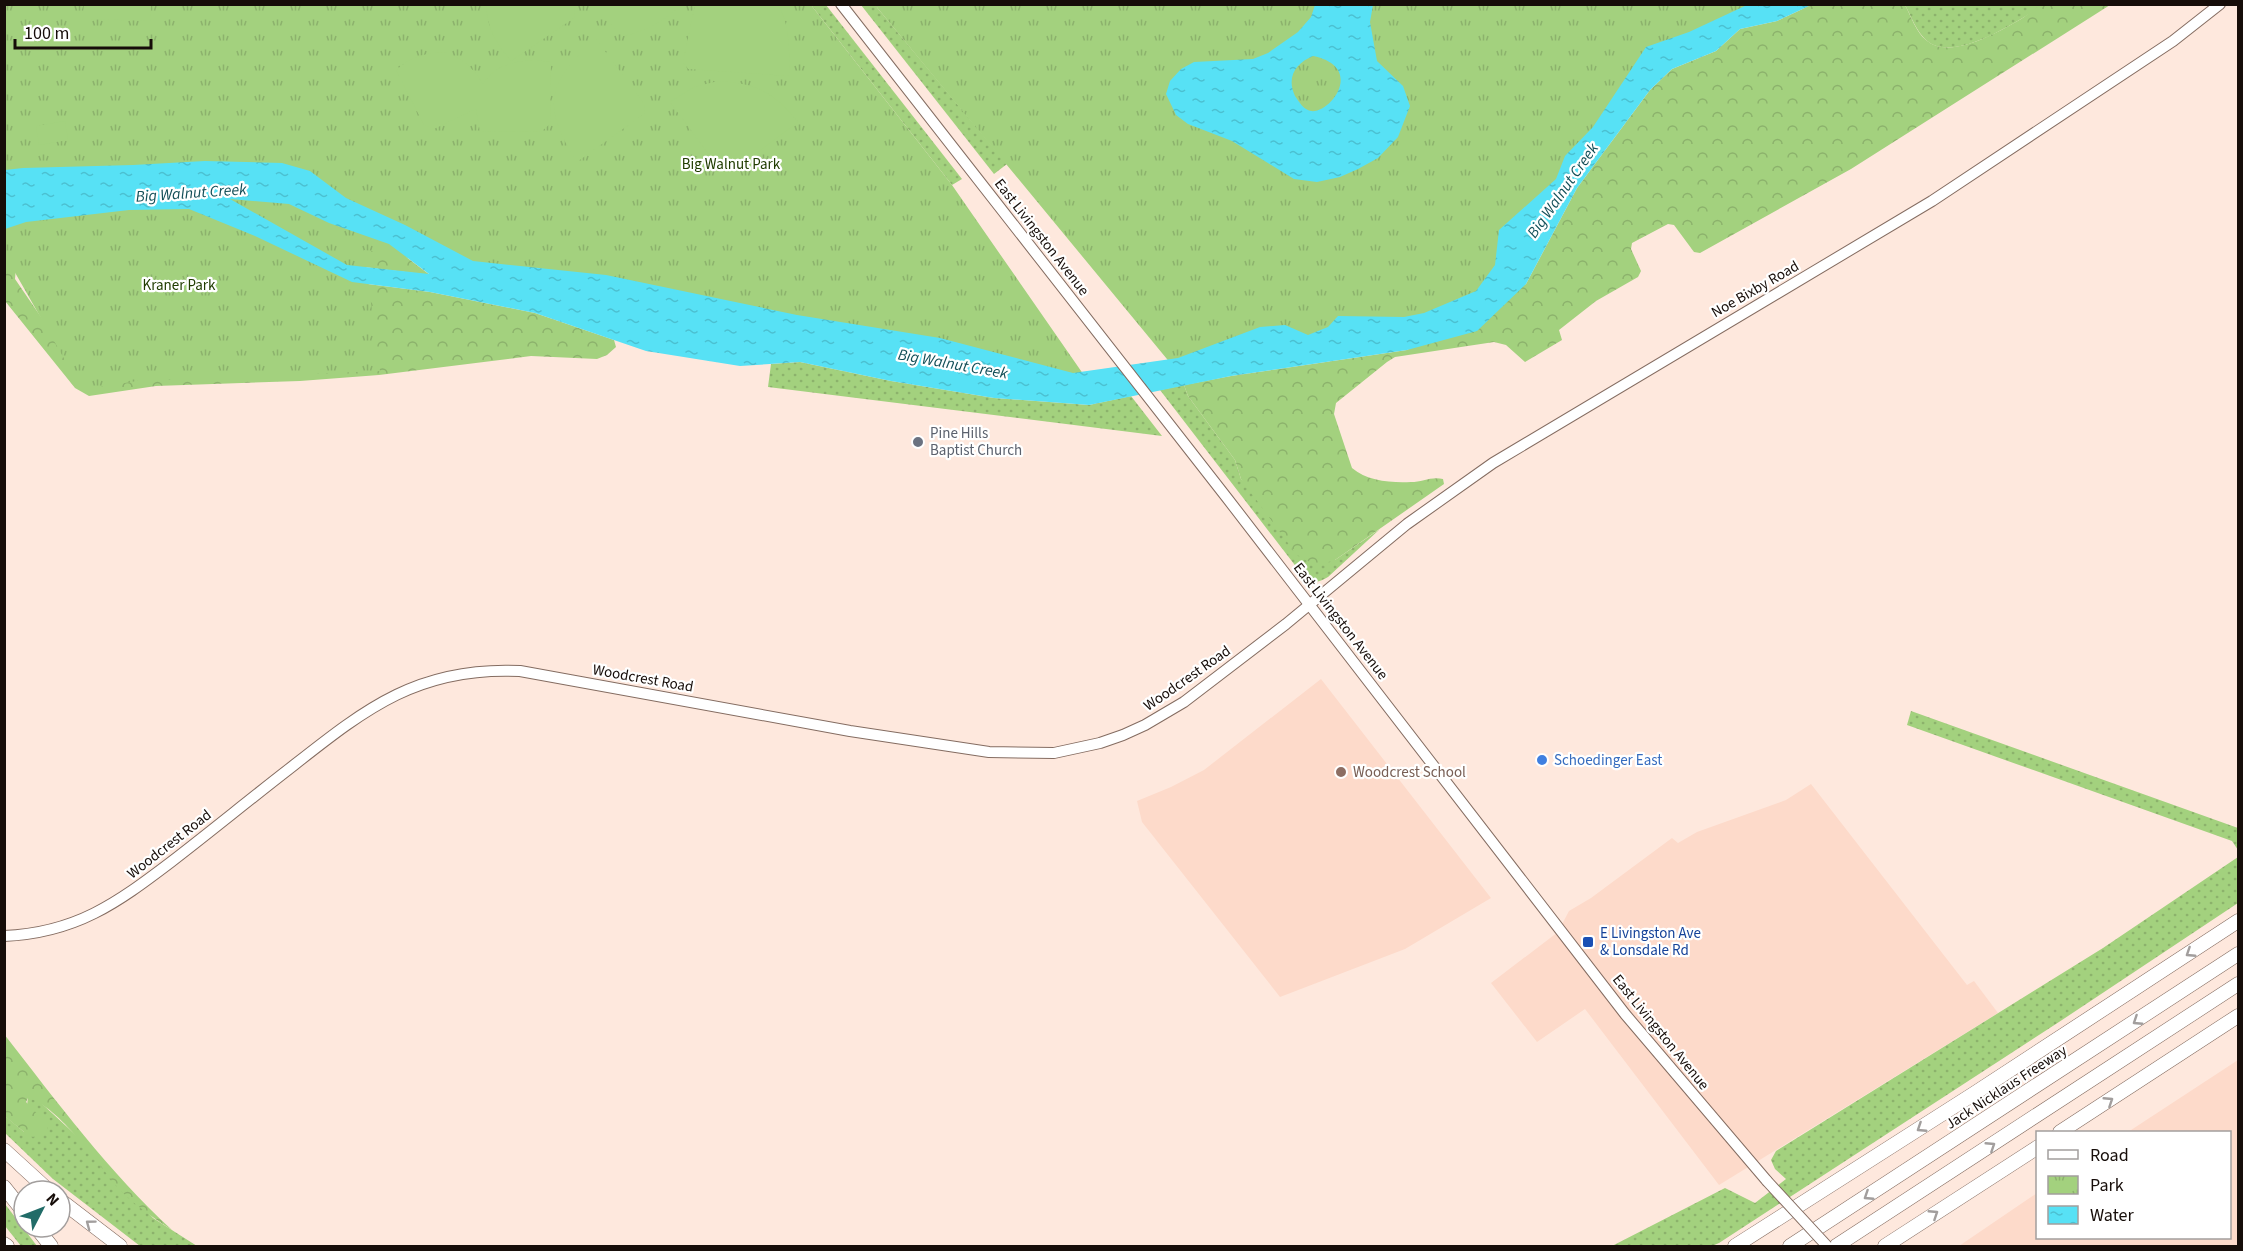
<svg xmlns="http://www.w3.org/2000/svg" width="2243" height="1251" font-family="'Source Sans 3',sans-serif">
  <defs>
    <pattern id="grass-dots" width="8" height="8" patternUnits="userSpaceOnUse" patternTransform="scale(1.5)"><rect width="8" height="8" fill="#a3d17e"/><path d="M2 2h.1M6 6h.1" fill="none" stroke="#8cb26c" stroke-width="1.8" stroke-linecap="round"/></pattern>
    <pattern id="forest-crowns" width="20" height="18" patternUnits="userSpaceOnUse" patternTransform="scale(1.5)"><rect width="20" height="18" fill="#a3d17e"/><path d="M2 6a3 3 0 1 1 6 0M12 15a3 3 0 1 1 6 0" fill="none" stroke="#8cb26c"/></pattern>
    <pattern id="park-tufts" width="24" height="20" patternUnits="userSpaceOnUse" patternTransform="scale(1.5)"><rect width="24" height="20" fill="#a3d17e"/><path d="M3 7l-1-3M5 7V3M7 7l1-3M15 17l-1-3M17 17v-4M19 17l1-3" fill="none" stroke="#8cb26c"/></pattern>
    <pattern id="water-ripples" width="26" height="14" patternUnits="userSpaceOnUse" patternTransform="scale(1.5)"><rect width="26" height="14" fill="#57e1f5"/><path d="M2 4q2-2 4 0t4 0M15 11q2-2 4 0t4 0" fill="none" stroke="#4bc0d1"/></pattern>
  </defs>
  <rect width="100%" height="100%" fill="#fee8dd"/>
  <!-- built -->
  <g fill="#fddaca">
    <path d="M 1321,679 L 1491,898 L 1405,949 L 1280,997 L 1142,822 L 1137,801 L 1171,787 L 1204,770 Z"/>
    <path d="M 1811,784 L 1967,985 L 1974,981 L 1998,1013 L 1719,1185 L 1585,1009 L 1537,1042 L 1491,983 L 1558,932 L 1569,911 L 1591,898 L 1672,838 L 1678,843 L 1697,832 L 1786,800 Z"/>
    <path d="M 2238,1060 L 2238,1246 L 1959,1246 L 2037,1193 L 2038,1238 L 2230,1238 L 2230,1132 L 2128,1132 Z"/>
  </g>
  <!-- grass -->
  <g fill="url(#grass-dots)">
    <path d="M 811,5 L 826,5 L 962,179 L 952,185 Z"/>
    <path d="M 861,5 L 875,5 L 1007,164 L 994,174 Z"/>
    <path d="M 1905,5 L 2043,5 C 2018,21 1953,65 1926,40 C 1916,31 1911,16 1905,5 Z"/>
    <path d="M 800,362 L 891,381 L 994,398 L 1089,405 L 1131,396 L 1162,436 L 768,387 L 771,364 Z"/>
    <path d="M 1184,385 L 1188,396 L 1235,460 L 1241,479 L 1335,560 L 1380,529 L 1328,577 C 1318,583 1313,584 1304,577 L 1160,390 Z"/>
    <path d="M 1911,711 L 2238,828 L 2238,850 L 2232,841 L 1907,725 Z"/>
    <path d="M 2238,857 L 2238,903 L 2059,1022 L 1719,1243 L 1712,1246 L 1612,1246 L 1725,1188 L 1755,1203 L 1786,1179 L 1775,1169 L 1771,1160 L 1776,1151 L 2103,948 Z"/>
    <path d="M 28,1097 L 39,1101 L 79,1138 L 153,1218 L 197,1246 L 140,1246 L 53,1179 L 5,1133 L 4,1115 L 24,1132 Z"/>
    <path d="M 5,1204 L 37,1246 L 21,1246 L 5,1226 Z"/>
  </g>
  <!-- forest -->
  <g fill="url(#forest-crowns)" fill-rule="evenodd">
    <path d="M 1811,5 L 1905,5 C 1911,16 1916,32 1926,40 C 1950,61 1998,32 2021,19 C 2028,15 2036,6 2044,5 C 2062,1 2091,5 2110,5 L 1851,169 L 1700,253 L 1694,252 L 1674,225 L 1668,224 L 1632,243 L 1631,249 L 1641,271 L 1638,277 L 1596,301 L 1559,330 L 1562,340 L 1525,362 L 1506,345 L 1494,342 L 1395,357 L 1387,362 L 1336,403 L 1334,414 L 1352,468 C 1367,481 1391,483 1411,482 C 1422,482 1432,476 1443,479 L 1444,484 L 1335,560 C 1318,566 1310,564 1296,554 L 1241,479 L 1235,460 L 1188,396 L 1184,385 L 1231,376 L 1407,350 L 1526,284 L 1577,188 L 1650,90 L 1672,69 L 1716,51 L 1740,29 L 1777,21 Z"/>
    <path d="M 289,204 L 389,244 L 430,275 L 347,265 Z"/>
    <path d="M 4,229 L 352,282 L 430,292 L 535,313 L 614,340 L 616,347 L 607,355 L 597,359 L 531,356 L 379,375 L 300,381 L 156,386 L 89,396 L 75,388 L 5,301 ZM 16,267 L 67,355 L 15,279 Z"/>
    <path d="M 4,1034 C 57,1102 109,1172 172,1230 C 155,1219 136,1206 121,1191 C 99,1166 59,1106 28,1098 L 26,1102 L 48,1125 L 47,1130 L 33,1137 L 24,1132 L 7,1118 L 4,1115 Z"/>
  </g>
  <!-- park -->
  <g fill="url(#park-tufts)">
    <path d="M 4,5 L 811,5 L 952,185 L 1088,381 L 364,250 L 380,371 L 137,381 L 82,390 L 5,255 Z"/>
    <path d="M 875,5 L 1779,5 L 1693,37 L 1456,319 L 1176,370 Z"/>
  </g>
  <!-- garden -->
  <g fill="#a3d17e">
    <path d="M 572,4 L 575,7 L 574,18 L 511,61 C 496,44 487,27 486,5 Z"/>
    <path d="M 84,5 L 151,5 L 150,21 L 89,19 L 83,13 Z"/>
    <path d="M 591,5 L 681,5 C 664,21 647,31 623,36 Z"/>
    <path d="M 695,5 L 778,5 C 791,27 789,51 789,76 L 688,69 L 683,62 Z"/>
    <path d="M 596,39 L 645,105 L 644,114 L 577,162 C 541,106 547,82 596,39 Z"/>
    <path d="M 444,52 C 463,59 473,67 483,84 C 497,61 526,58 551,62 L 550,124 L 542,131 L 480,132 L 476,109 L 434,129 L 424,125 L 396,70 C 411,57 424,53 444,52 Z"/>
    <path d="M 718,81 C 756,83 774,92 798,122 L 730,173 L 721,171 L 670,102 L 694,87 Z"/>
    <path d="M 65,121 L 68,140 L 39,145 L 36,126 Z"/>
  </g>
  <!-- water -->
  <g fill="url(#water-ripples)" fill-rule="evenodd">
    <path d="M 1315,5 L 1373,5 L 1370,22 L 1377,61 L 1403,86 L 1410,106 L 1398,137 L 1378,158 L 1358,169 L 1340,177 L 1317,182 L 1294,179 L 1232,141 L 1188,124 L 1176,115 L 1166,94 L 1170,81 L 1181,69 L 1194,62 L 1253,59 L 1268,53 L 1298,32 L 1311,17 ZM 1313,56 C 1366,67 1330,114 1311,111 C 1304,110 1299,102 1295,96 C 1286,77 1296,63 1313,56 Z"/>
    <path d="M 1747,5 L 1811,5 L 1777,21 L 1740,29 L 1716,51 L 1672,69 L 1650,90 L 1577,188 L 1526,284 L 1477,331 L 1407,350 L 1231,376 L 1089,405 L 994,398 L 891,381 L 800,362 L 740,366 L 646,351 L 535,313 L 430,292 L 352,282 L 255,236 L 189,209 L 129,210 L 26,222 L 5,229 L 5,170 L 23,168 L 133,165 L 205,161 L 282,163 L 310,171 L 346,198 L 405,225 L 473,261 L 606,275 L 797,315 L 940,338 L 1073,373 L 1178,358 L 1260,327 L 1285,325 L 1308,335 L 1328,327 L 1338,316 L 1404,317 L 1424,313 L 1476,291 L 1495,265 L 1499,230 L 1556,179 L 1565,156 L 1593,127 L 1646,47 L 1689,32 ZM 230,199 L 289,204 L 329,223 L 389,244 L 429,274 L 347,265 Z"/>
  </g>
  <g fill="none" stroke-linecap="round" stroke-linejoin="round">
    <!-- secondary casing -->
    <g stroke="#846c61" stroke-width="12">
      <g id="secondary">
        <path d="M 841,4 L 1227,498 L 1625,1014 L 1767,1181"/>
        <path d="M 4,936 C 76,933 117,903 171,862 C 210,832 249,800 289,769 C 364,710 417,666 520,671 L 850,731 L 989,752 L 1054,753 L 1100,743 L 1123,735 L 1145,725 L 1184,702 L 1286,624 L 1407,524 L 1493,463 L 1932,201 L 2173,41 L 2220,4"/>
      </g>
    </g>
    <!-- highway casing -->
    <g stroke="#846c61" stroke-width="15">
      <g id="highway">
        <path d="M 2060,1132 L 2238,1016"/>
        <path d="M 4,1150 L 49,1191"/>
        <path d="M 4,1187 L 24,1212"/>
        <path d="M 60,1200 L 120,1246"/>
        <path d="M 36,1227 L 51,1246"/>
        <path d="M 4,1244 L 7,1246"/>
        <path d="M 1735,1246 L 1975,1093 L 2238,921"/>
        <path d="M 1790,1246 L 2238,954"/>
        <path d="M 1836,1246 L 2238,984"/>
        <path d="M 1885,1246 L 2038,1147"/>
      </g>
    </g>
    <!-- secondary -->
    <use href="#secondary" stroke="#fff" stroke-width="10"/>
    <!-- highway -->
    <use href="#highway" stroke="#fff" stroke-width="14"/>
    <!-- secondary-bridge casing -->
    <g stroke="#846c61" stroke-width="12" stroke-linecap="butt">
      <path id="secondary-bridge" d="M 1767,1181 L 1827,1246"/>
    </g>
    <!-- secondary-bridge -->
    <use href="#secondary-bridge" stroke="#fff" stroke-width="10"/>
  </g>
  <!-- one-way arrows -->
  <defs><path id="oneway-chevron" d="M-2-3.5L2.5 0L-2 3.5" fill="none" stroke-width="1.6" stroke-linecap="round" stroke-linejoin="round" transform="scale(1.5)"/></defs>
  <g stroke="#a29e9d">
    <use href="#oneway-chevron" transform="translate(2190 953) rotate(147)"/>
    <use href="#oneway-chevron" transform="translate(2137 1021) rotate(147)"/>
    <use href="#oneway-chevron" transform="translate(2109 1101) rotate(-33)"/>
    <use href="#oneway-chevron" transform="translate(1921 1128) rotate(147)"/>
    <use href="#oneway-chevron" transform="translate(1991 1146) rotate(-33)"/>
    <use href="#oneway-chevron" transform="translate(1868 1196) rotate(147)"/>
    <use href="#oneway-chevron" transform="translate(1934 1214) rotate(-33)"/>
    <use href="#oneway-chevron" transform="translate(90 1224) rotate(-143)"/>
  </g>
  <!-- markers -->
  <circle fill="#6b7280" stroke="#fff" stroke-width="2" cx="918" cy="442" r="6"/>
  <circle fill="#3f7fe0" stroke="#fff" stroke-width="2" cx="1542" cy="760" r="6"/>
  <circle fill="#8d6e63" stroke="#fff" stroke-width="2" cx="1341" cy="772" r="6"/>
  <rect fill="#1a4fb4" stroke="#fff" stroke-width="2" x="1582" y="936" width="12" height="12" rx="3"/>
  <g text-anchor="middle" stroke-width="4.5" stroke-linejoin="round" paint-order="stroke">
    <!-- park labels -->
    <g font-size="15" fill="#203c00" stroke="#fff">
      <text x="731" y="169">Big Walnut Park</text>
      <text x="179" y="290">Kraner Park</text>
    </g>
    <!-- street labels -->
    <g font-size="15" fill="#160d09" stroke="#fff">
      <text transform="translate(1042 237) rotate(52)" y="5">East Livingston Avenue</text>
      <text transform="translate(1755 289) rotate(-30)" y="5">Noe Bixby Road</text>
      <text transform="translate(1341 621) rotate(52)" y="5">East Livingston Avenue</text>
      <text transform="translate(643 678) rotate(10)" y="5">Woodcrest Road</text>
      <text transform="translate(1187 678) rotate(-35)" y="5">Woodcrest Road</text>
      <text transform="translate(169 844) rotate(-38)" y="5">Woodcrest Road</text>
      <text transform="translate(1661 1032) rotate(51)" y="5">East Livingston Avenue</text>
      <text transform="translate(2006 1087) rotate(-33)" y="5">Jack Nicklaus Freeway</text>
    </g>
    <!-- worship labels -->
    <g font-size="15" fill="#5b616d" stroke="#fff" text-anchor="start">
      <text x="930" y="438">Pine Hills<tspan x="930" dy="17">Baptist Church</tspan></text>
    </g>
    <!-- shop labels -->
    <g font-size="15" fill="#366cbe" stroke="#fff" text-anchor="start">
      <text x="1554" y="765">Schoedinger East</text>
    </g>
    <!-- education labels -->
    <g font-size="15" fill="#785e54" stroke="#fff" text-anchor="start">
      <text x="1353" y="777">Woodcrest School</text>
    </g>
    <!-- transit labels -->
    <g font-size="15" fill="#164399" stroke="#fff" text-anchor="start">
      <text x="1600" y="938">E Livingston Ave<tspan x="1600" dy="17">&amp; Lonsdale Rd</tspan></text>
    </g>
    <!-- water labels -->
    <g font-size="16" font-style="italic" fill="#134f58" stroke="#fff">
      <text transform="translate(1562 190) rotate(-55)" y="6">Big Walnut Creek</text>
      <text transform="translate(191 192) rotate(-4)" y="6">Big Walnut Creek</text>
      <text transform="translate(953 363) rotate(10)" y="6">Big Walnut Creek</text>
    </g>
  </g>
  <!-- border -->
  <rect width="2243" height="1251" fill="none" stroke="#160d09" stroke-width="12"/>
  <!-- legend -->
  <rect x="2036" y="1131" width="195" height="108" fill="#ffffff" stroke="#a29e9d" stroke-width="1.5"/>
  <rect x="2048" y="1150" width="30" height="9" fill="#ffffff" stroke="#a29e9d" stroke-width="1.5"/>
  <text x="2090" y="1161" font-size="18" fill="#160d09">Road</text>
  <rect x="2048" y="1176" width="30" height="18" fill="url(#park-tufts)" stroke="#a29e9d" stroke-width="1.5"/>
  <text x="2090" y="1191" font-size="18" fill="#160d09">Park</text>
  <rect x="2048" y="1206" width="30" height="18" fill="url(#water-ripples)" stroke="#a29e9d" stroke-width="1.5"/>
  <text x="2090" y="1221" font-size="18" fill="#160d09">Water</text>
  <!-- north arrow -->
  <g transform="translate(42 1209) rotate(48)"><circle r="28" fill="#ffffff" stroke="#a29e9d" stroke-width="1.5"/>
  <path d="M0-4.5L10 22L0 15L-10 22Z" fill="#216c68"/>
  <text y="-9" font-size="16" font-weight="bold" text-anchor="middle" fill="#160d09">N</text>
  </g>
  <!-- scale -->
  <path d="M15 39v9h136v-9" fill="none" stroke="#160d09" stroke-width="3"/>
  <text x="24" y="39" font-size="18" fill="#160d09" stroke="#ffffff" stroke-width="4.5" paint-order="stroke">100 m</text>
</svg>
